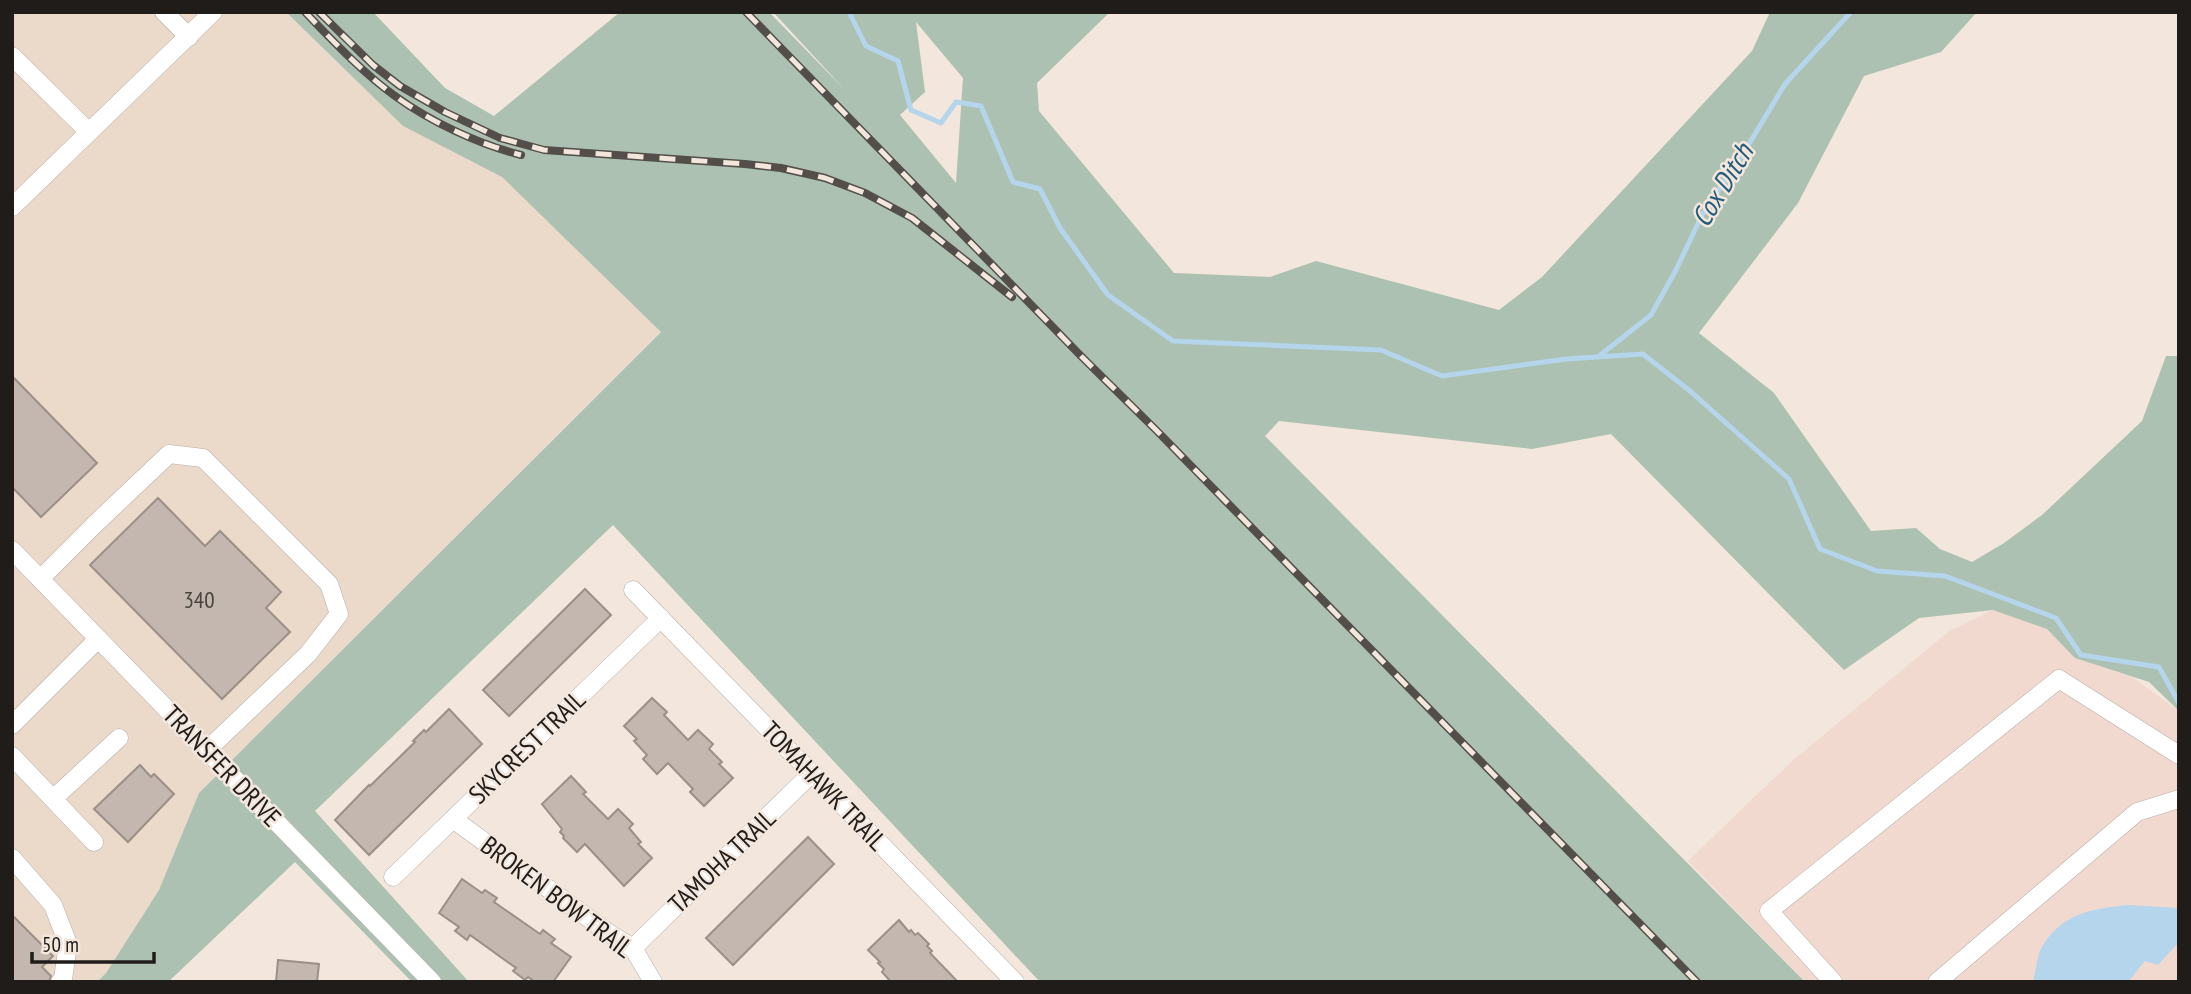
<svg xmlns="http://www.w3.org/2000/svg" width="2191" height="994" font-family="'PT Sans Narrow',sans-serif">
  <rect width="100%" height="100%" fill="#f2e6dd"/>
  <!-- commercial -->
  <path fill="#f1d9d0" d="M 1993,610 L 2046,628 L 2082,660 L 2132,677 L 2179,711 L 2179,982 L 1805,982 L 1688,861 L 1791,762 L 1949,631 Z"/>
  <!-- built -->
  <path fill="#ebd9ca" d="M 12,12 L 286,12 L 403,126 L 502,177 L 661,331 L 199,793 L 159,890 L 106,973 L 97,982 L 12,982 Z"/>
  <!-- green -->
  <path fill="#acc1b1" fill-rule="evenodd" d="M 286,12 L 373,12 L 445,88 L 494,116 L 620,12 L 769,12 L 846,91 L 773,12 L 1110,12 L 1037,83 L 1039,111 L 1174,273 L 1270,277 L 1316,261 L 1499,310 L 1542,277 L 1752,51 L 1770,12 L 1977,12 L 1941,52 L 1864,76 L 1798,203 L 1699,333 L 1774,393 L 1871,531 L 1916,528 L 1940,549 L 1972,562 L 2004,543 L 2042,515 L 2142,421 L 2166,356 L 2179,356 L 2179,711 L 2149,682 L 2075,658 L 2047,629 L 1993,610 L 1919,618 L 1844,670 L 1611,434 L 1532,449 L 1279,421 L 1265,436 L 1805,982 L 1040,982 L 613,525 L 315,811 L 469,982 L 412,982 L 295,862 L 168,982 L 97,982 L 106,973 L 159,890 L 199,793 L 661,332 L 502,177 L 403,126 ZM 916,22 L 963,78 L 956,183 L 900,115 L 925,92 Z"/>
  <!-- water -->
  <path fill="#b4d5eb" d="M 2128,905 L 2179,908 L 2179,942 L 2158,965 L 2145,961 L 2128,982 L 2033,982 C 2036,971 2037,954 2043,945 C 2064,912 2093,909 2128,905 Z"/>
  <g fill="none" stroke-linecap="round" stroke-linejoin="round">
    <!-- stream -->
    <g stroke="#b4d5eb" stroke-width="5">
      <path d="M 849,12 L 866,46 L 898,61 L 911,110 L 941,123 L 956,102 L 981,106 L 1013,182 L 1040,189 L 1060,228 L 1108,295 L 1173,341 L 1381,350 L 1442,376 L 1566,359 L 1643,354 L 1690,391 L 1789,479 L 1820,549 L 1877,571 L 1945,576 L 2056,618 L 2081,655 L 2159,667 L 2179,703"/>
      <path d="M 1599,356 L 1651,315 L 1676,270 L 1702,215 L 1746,149 L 1785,84 L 1851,12"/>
    </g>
  </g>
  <!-- building -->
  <g fill="#c3b7af" stroke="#9b9088" stroke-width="2">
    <path d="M 12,376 L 97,463 L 41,517 L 12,487 Z"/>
    <path d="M 158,498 L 205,546 L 220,531 L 281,592 L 266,608 L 290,632 L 222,699 L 90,565 Z"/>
    <path d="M 585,589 L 611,615 L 509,716 L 483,690 Z"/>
    <path d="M 652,698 L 667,712 L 664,715 L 688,740 L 698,730 L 713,744 L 709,749 L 722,762 L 719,764 L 733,778 L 704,806 L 690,792 L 693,789 L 668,763 L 657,774 L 643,759 L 647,755 L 634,741 L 637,739 L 624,726 Z"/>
    <path d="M 449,709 L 482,744 L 369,855 L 335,820 L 369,785 L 370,786 L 415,742 L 413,741 L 424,730 L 426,732 Z"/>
    <path d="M 140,765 L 151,777 L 154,774 L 174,794 L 128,842 L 94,809 Z"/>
    <path d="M 571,776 L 586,792 L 583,794 L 608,819 L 618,809 L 633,824 L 629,828 L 641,842 L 638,844 L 652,858 L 624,886 L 585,844 L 577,852 L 563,838 L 564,836 L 560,832 L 562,829 L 542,804 Z"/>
    <path d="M 808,837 L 834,864 L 733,965 L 706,938 Z"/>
    <path d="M 462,879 L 482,893 L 485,890 L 497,898 L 494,902 L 540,934 L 543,930 L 555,939 L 551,943 L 571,957 L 553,982 L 535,982 L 528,977 L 525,980 L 513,971 L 516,968 L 470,935 L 467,940 L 455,931 L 459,927 L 439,913 Z"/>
    <path d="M 12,915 L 53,956 L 42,967 L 51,976 L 49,982 L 12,982 Z"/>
    <path d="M 899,920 L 909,932 L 911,930 L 915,935 L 918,933 L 929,944 L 927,946 L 932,951 L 930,953 L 958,982 L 891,982 L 882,972 L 884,969 L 878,963 L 880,962 L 868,950 Z"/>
    <path d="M 278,960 L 319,964 L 317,982 L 276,982 Z"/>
  </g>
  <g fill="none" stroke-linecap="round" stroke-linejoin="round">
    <!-- minor casing -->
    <g stroke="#b9aea5" stroke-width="19">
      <g id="minor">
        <path d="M 164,12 L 189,37"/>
        <path d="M 12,56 L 89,132"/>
        <path d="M 12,207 L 213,12"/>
        <path d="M 12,550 L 432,982"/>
        <path d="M 40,579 L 93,526 L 169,454 L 203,458 L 329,584 L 339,614 L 308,654 L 206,751"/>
        <path d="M 633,590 L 1015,982"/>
        <path d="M 12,725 L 98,639"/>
        <path d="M 12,756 L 94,842"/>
        <path d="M 53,799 L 119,738"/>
        <path d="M 453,819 L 613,936 L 633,948 L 653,982"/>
        <path d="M 12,858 L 53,905 L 68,944 L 63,979 L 60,982"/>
        <path d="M 393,877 L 661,618"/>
        <path d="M 633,948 L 812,773"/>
        <path d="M 1833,982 L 1769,911 L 2059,679 L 2179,755"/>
        <path d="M 1937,982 L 2137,812 L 2179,799"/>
      </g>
    </g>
    <!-- minor -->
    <use href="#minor" stroke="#fff" stroke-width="18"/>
    <!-- rail casing -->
    <g stroke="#544e4a" stroke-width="8">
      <g id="rail">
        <path d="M 305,12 C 333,41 362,72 395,96 C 431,122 478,144 521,155"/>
        <path d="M 319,12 L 373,65 L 400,86 L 445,112 L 500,138 L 544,150 L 745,164 L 781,168 L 825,178 L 865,193 L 912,218 L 1012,297"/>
        <path d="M 746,12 L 1081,356 L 1156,430 L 1697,982"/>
      </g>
    </g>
    <!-- rail -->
    <use href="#rail" stroke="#f2e6dd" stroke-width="5" stroke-dasharray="16" stroke-linecap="butt"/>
  </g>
  <g text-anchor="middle" stroke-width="5" stroke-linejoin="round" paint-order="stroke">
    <!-- number labels -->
    <g font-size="23" fill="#49433e">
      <text x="199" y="608">340</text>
    </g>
    <!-- street labels -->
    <g font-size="26" fill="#201c19" stroke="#f2e6dd">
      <text transform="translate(527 747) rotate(-44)" y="9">SKYCREST TRAIL</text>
      <text transform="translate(222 766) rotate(46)" y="9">TRANSFER DRIVE</text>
      <text transform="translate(824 786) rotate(46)" y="9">TOMAHAWK TRAIL</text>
      <text transform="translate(722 861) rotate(-44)" y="9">TAMOHA TRAIL</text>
      <text transform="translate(557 897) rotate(37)" y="9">BROKEN BOW TRAIL</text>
    </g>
    <!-- water labels -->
    <g font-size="28" font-style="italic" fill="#255c7b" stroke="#f2e6dd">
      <text transform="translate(1722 185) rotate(-59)" y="10">Cox Ditch</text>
    </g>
  </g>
  <!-- border -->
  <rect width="2191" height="994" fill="none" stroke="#201c19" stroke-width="28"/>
  <!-- scale -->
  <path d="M32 952v10h122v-10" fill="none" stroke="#201c19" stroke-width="3.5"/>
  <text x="42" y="952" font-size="21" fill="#201c19" stroke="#f2e6dd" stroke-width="5" paint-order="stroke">50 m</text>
</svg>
